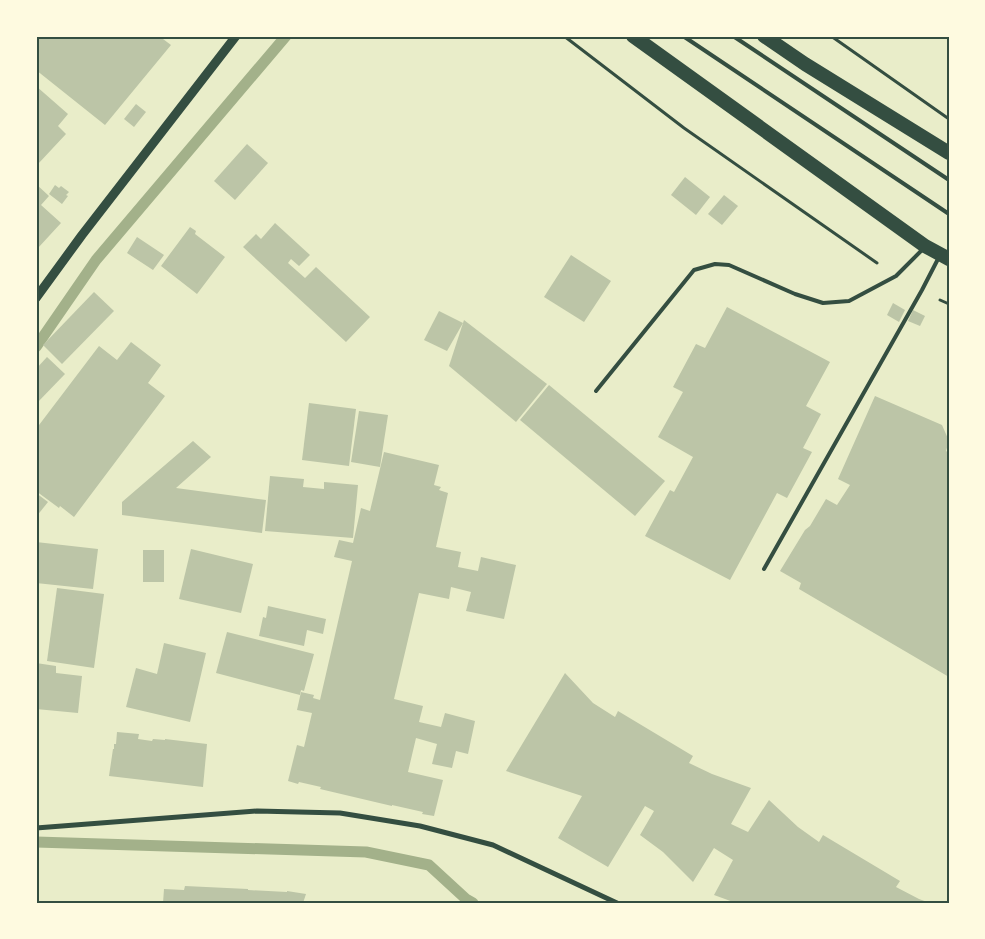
<svg xmlns="http://www.w3.org/2000/svg" width="985" height="939" font-family="'Titillium Web',sans-serif">
  <rect width="100%" height="100%" fill="#e9edc9"/>
  <g fill="none" stroke-linecap="round" stroke-linejoin="round">
    <!-- stream -->
    <g stroke="#a3b18a" stroke-width="11">
      <path d="M 36,347 L 96,260 L 286,36"/>
      <path d="M 36,842 L 366,852 L 429,865 L 466,899 L 473,903"/>
    </g>
  </g>
  <!-- building -->
  <g fill="#bcc5a7">
    <path d="M 36,36 L 166,36 L 163,39 L 171,45 L 105,125 L 36,70 Z"/>
    <path d="M 36,86 L 68,114 L 58,126 L 66,134 L 38,164 L 36,163 Z"/>
    <path d="M 136,104 L 146,112 L 134,127 L 124,119 Z"/>
    <path d="M 247,144 L 268,163 L 235,200 L 214,181 Z"/>
    <path d="M 685,177 L 710,197 L 696,215 L 671,195 Z"/>
    <path d="M 36,184 L 49,196 L 41,205 L 61,223 L 38,248 L 36,246 Z"/>
    <path d="M 55,185 L 59,188 L 61,186 L 69,192 L 66,195 L 68,196 L 62,204 L 49,194 Z"/>
    <path d="M 724,195 L 738,206 L 722,225 L 708,214 Z"/>
    <path d="M 275,223 L 310,255 L 299,266 L 291,259 L 288,263 L 305,278 L 316,267 L 370,317 L 346,342 L 243,247 L 256,234 L 261,239 Z"/>
    <path d="M 190,227 L 196,231 L 195,234 L 225,257 L 197,294 L 161,266 Z"/>
    <path d="M 137,237 L 164,255 L 153,270 L 127,253 Z"/>
    <path d="M 571,255 L 611,281 L 584,322 L 544,297 Z"/>
    <path d="M 94,292 L 114,311 L 62,364 L 43,345 Z"/>
    <path d="M 893,303 L 905,310 L 899,322 L 887,315 Z"/>
    <path d="M 727,307 L 830,362 L 806,406 L 821,414 L 803,448 L 812,452 L 787,498 L 777,493 L 730,580 L 645,536 L 670,490 L 674,492 L 693,457 L 658,437 L 683,392 L 673,387 L 696,344 L 705,348 Z"/>
    <path d="M 913,310 L 925,316 L 920,326 L 908,321 Z"/>
    <path d="M 439,311 L 463,323 L 447,351 L 424,340 Z"/>
    <path d="M 464,320 L 547,384 L 516,422 L 449,366 Z"/>
    <path d="M 131,342 L 161,365 L 148,383 L 165,396 L 74,517 L 60,506 L 59,508 L 36,491 L 36,429 L 99,346 L 117,360 Z"/>
    <path d="M 47,357 L 65,374 L 36,404 L 36,369 Z"/>
    <path d="M 549,385 L 665,481 L 635,516 L 520,420 Z"/>
    <path d="M 875,396 L 942,425 L 949,441 L 946,451 L 949,453 L 949,677 L 799,589 L 801,583 L 780,571 L 805,530 L 810,526 L 826,499 L 837,505 L 850,485 L 838,479 Z"/>
    <path d="M 309,403 L 356,409 L 349,466 L 302,460 Z"/>
    <path d="M 359,411 L 388,415 L 380,467 L 351,462 Z"/>
    <path d="M 193,441 L 211,457 L 176,488 L 266,500 L 262,533 L 122,515 L 122,502 Z"/>
    <path d="M 384,452 L 439,465 L 434,485 L 441,487 L 439,490 L 448,493 L 436,547 L 461,552 L 458,567 L 478,571 L 481,557 L 516,565 L 504,619 L 466,611 L 471,592 L 451,587 L 449,599 L 419,593 L 394,699 L 423,706 L 419,722 L 441,727 L 445,713 L 475,721 L 468,754 L 456,751 L 452,768 L 432,764 L 437,744 L 416,738 L 408,772 L 443,780 L 434,816 L 422,814 L 423,812 L 392,805 L 392,806 L 320,789 L 321,787 L 299,782 L 298,784 L 288,781 L 297,745 L 304,747 L 312,713 L 297,710 L 301,692 L 314,695 L 313,698 L 320,700 L 352,561 L 334,557 L 339,540 L 353,543 L 361,508 L 370,511 Z"/>
    <path d="M 270,476 L 304,479 L 303,487 L 324,489 L 324,482 L 358,485 L 353,538 L 265,531 Z"/>
    <path d="M 36,493 L 48,502 L 36,517 Z"/>
    <path d="M 36,542 L 98,549 L 93,589 L 36,583 Z"/>
    <path d="M 191,549 L 253,564 L 241,613 L 179,599 Z"/>
    <rect x="143" y="550" width="21" height="32"/>
    <path d="M 57,588 L 104,594 L 94,668 L 47,661 Z"/>
    <path d="M 268,606 L 326,619 L 323,634 L 307,630 L 304,646 L 259,636 L 263,617 L 266,618 Z"/>
    <path d="M 227,632 L 314,654 L 304,691 L 301,690 L 300,695 L 216,673 Z"/>
    <path d="M 164,643 L 206,653 L 190,722 L 126,707 L 136,668 L 157,674 Z"/>
    <path d="M 36,663 L 56,666 L 56,673 L 82,676 L 78,713 L 36,709 Z"/>
    <path d="M 565,673 L 593,703 L 615,717 L 618,711 L 693,756 L 689,763 L 712,774 L 751,788 L 731,824 L 748,832 L 769,800 L 798,827 L 819,842 L 823,835 L 900,881 L 896,887 L 919,899 L 930,903 L 736,903 L 714,895 L 733,860 L 714,848 L 693,882 L 663,852 L 640,835 L 654,811 L 645,806 L 608,867 L 558,838 L 582,796 L 506,771 Z"/>
    <path d="M 117,732 L 139,734 L 138,739 L 152,741 L 153,739 L 165,740 L 165,739 L 207,744 L 203,787 L 109,776 L 113,749 L 114,749 L 114,744 L 116,744 Z"/>
    <path d="M 185,886 L 248,889 L 248,890 L 287,892 L 287,891 L 306,894 L 303,903 L 163,903 L 164,889 L 184,890 Z"/>
  </g>
  <g fill="none" stroke-linecap="round" stroke-linejoin="round">
    <!-- path -->
    <g stroke="#344e41" stroke-width="3">
      <path d="M 564,36 L 684,128 L 877,263"/>
      <path d="M 831,36 L 949,119"/>
      <path d="M 940,300 L 949,304"/>
    </g>
    <!-- service -->
    <g stroke="#344e41" stroke-width="4">
      <path d="M 683,36 L 949,214"/>
      <path d="M 733,36 L 949,180"/>
      <path d="M 596,391 L 694,270 L 715,264 L 729,265 L 795,294 L 823,303 L 849,301 L 896,276 L 924,248"/>
      <path d="M 764,569 L 922,290 L 939,257"/>
    </g>
    <!-- minor -->
    <path stroke="#344e41" stroke-width="5" d="M 36,828 L 257,811 L 340,813 L 420,826 L 493,845 L 617,903"/>
    <!-- tertiary -->
    <path stroke="#344e41" stroke-width="9" d="M 36,298 L 82,235 L 236,36"/>
    <!-- trunk -->
    <g stroke="#344e41" stroke-width="14">
      <path d="M 633,36 L 925,246 L 949,259"/>
      <path d="M 764,36 L 805,64 L 949,153"/>
    </g>
  </g>
  <!-- border -->
  <rect width="985" height="939" fill="none" stroke="#fefae0" stroke-width="75"/>
  <rect x="38" y="38" width="910" height="864" fill="none" stroke="#344e41" stroke-width="2"/>
</svg>
